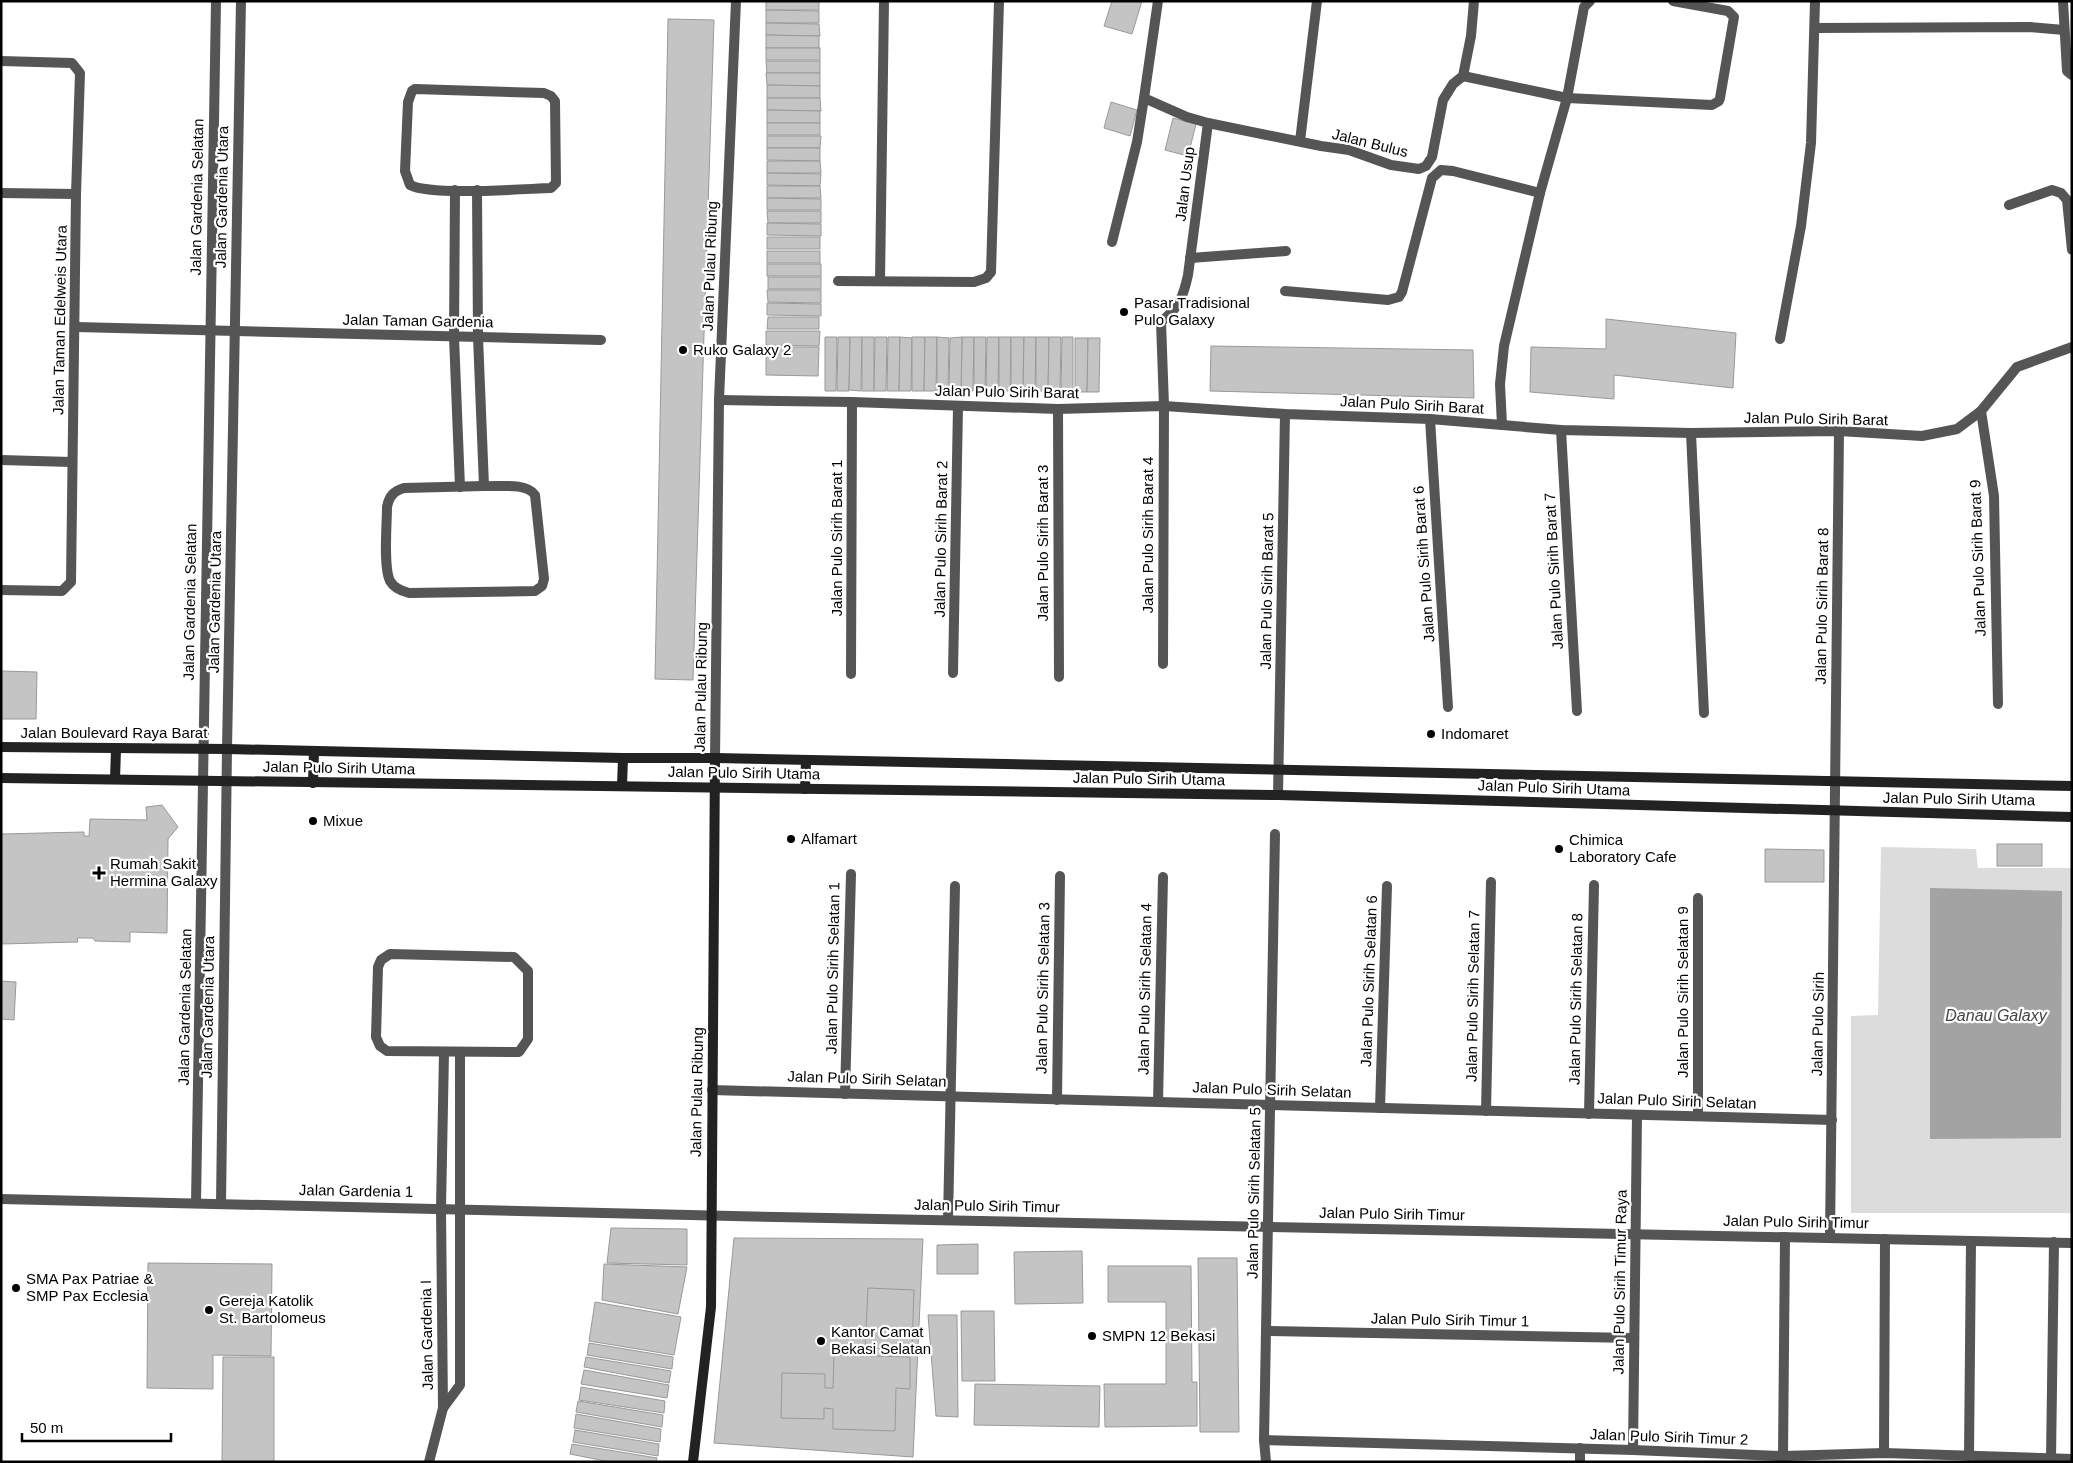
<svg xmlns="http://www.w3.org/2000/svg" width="2073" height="1463" font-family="Arial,sans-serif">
  <rect width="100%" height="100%" fill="#fff"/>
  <!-- green -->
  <path fill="#dcdcdc" d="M 1881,847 L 1976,849 L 1978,868 L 2072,868 L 2072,1213 L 1851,1213 L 1851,1016 L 1878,1015 Z"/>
  <!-- water -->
  <path fill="#a3a3a3" d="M 1930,888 L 2062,891 L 2061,1138 L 1930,1139 Z"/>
  <!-- building -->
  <g fill="#c4c4c4" stroke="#999">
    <rect x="766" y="1" width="53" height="9"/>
    <path d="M 1112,1 L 1142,1 L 1132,34 L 1104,26 Z"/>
    <path d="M 766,10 L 819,11 L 819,23 L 766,23 Z"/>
    <path d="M 668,19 L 714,20 L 693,680 L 655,679 Z"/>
    <path d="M 766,23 L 819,24 L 820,36 L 766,35 Z"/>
    <path d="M 766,35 L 819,36 L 819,48 L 766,48 Z"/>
    <rect x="766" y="48" width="54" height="12"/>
    <path d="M 766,61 L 820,61 L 820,73 L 767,73 Z"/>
    <path d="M 766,73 L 820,73 L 820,86 L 767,85 Z"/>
    <path d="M 767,85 L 820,86 L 820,98 L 767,98 Z"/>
    <path d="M 767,98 L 820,98 L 821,111 L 767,110 Z"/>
    <path d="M 1111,102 L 1137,110 L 1130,136 L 1104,128 Z"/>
    <path d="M 767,110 L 820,111 L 820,123 L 767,123 Z"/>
    <path d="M 1173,118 L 1196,124 L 1188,156 L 1165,150 Z"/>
    <rect x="767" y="123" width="53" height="12"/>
    <path d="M 767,136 L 821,136 L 820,148 L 767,148 Z"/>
    <path d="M 767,148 L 820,148 L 820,161 L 767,160 Z"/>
    <path d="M 767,161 L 820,161 L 821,173 L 767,173 Z"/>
    <path d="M 767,173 L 821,174 L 820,186 L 767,185 Z"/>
    <path d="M 767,186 L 820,186 L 821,198 L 767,198 Z"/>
    <path d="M 767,198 L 821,199 L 821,210 L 767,210 Z"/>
    <path d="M 767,211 L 821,211 L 821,223 L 768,223 Z"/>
    <path d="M 767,223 L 821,224 L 821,236 L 767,235 Z"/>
    <rect x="767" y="237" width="53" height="12"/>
    <rect x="767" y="251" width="53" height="12"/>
    <rect x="767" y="264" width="54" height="12"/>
    <rect x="768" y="277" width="53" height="12"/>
    <path d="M 767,290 L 821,290 L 821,303 L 768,302 Z"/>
    <path d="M 767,303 L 821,304 L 821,316 L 767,315 Z"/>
    <path d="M 768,317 L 819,317 L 819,329 L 767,329 Z"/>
    <path d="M 1606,319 L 1736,333 L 1733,388 L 1614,375 L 1614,399 L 1530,392 L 1531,347 L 1606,349 Z"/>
    <path d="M 766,331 L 820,331 L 819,346 L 766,345 Z"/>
    <path d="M 825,337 L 837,337 L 836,391 L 825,391 Z"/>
    <path d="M 838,337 L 850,337 L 849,391 L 837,391 Z"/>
    <path d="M 850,337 L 862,337 L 861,391 L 849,390 Z"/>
    <rect x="862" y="337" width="12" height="54"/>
    <path d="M 875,337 L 887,337 L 886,391 L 874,391 Z"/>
    <path d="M 888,337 L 900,337 L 899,391 L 887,391 Z"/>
    <path d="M 900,337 L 912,338 L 911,391 L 899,391 Z"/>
    <path d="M 912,337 L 925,337 L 924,391 L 912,391 Z"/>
    <path d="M 925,337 L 937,337 L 936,391 L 924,391 Z"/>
    <path d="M 937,337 L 949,338 L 948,391 L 937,391 Z"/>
    <path d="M 962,337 L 974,337 L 973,391 L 961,391 Z"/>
    <path d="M 962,337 L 961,391 L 949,391 L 950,338 Z"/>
    <path d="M 974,337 L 986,337 L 985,391 L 974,391 Z"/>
    <path d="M 987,337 L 999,337 L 998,391 L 986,391 Z"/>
    <path d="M 999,337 L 1011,337 L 1010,391 L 999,391 Z"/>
    <path d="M 1011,337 L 1024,337 L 1023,391 L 1011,391 Z"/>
    <path d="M 1024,337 L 1036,337 L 1035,391 L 1023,391 Z"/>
    <path d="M 1036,337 L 1049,337 L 1048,391 L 1036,391 Z"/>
    <path d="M 1049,337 L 1061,337 L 1060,391 L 1048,391 Z"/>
    <path d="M 1062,337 L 1073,337 L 1073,391 L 1061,391 Z"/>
    <path d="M 1075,338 L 1088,338 L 1087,392 L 1075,392 Z"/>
    <path d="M 1088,338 L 1100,338 L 1099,392 L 1087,392 Z"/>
    <path d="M 1211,346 L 1473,350 L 1474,398 L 1210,391 Z"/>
    <path d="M 766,347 L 819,347 L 818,376 L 766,375 Z"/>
    <path d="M 1,671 L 37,672 L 36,719 L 1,719 Z"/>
    <path d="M 162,805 L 178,827 L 168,839 L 167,933 L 130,932 L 130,942 L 95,941 L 93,938 L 77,938 L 78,942 L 1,944 L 1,834 L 84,832 L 84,836 L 89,836 L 90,819 L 147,820 L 146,807 Z"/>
    <rect x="1997" y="844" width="45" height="22"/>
    <path d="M 1765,849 L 1824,850 L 1824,882 L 1765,882 Z"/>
    <path d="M 1,981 L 16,982 L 14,1020 L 1,1019 Z"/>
    <path d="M 611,1228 L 687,1229 L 687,1265 L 607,1263 Z"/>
    <path d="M 734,1238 L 923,1239 L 913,1457 L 714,1443 Z"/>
    <path d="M 978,1244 L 978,1274 L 937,1274 L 937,1245 Z"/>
    <path d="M 1082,1251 L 1083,1303 L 1015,1304 L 1014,1252 Z"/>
    <path d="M 1198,1258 L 1237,1258 L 1239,1432 L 1200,1432 Z"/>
    <path d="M 148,1263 L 272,1264 L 271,1356 L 213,1355 L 213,1389 L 147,1388 Z"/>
    <path d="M 604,1264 L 687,1267 L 678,1314 L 602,1300 Z"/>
    <path d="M 1108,1266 L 1191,1266 L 1192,1382 L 1197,1382 L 1197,1426 L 1105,1427 L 1104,1384 L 1166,1384 L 1166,1302 L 1108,1302 Z"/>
    <path d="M 868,1288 L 914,1290 L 912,1350 L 865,1348 Z"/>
    <path d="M 595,1302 L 681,1317 L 674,1355 L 589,1341 Z"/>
    <path d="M 961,1311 L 994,1311 L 995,1381 L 962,1381 Z"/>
    <path d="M 928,1315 L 957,1315 L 958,1417 L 936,1416 Z"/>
    <path d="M 589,1343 L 673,1357 L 672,1369 L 587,1355 Z"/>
    <path d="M 834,1355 L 910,1357 L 910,1389 L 896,1388 L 895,1431 L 833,1429 L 833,1409 L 824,1408 L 824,1419 L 781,1418 L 782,1373 L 825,1374 L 825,1388 L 833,1388 Z"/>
    <path d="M 223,1357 L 274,1357 L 274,1462 L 222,1462 Z"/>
    <path d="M 586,1357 L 671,1371 L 669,1383 L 584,1367 Z"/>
    <path d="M 584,1370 L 669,1385 L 667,1398 L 581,1384 Z"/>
    <path d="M 975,1384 L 1100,1386 L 1099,1427 L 974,1425 Z"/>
    <path d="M 581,1387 L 665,1401 L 664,1413 L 579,1400 Z"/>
    <path d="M 578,1401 L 663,1415 L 662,1427 L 576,1412 Z"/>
    <path d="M 576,1414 L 661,1429 L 660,1442 L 574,1428 Z"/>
    <path d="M 575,1430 L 659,1444 L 658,1456 L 573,1442 Z"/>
    <path d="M 572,1444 L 657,1458 L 656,1462 L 610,1462 L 570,1454 Z"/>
  </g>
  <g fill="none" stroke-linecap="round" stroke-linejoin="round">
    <!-- minor -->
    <g stroke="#555" stroke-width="10">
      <path d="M 1158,1 L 1144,98 L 1187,117 L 1208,123 L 1321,146 L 1349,150 L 1391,165 L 1419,169 L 1426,166 L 1432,157 L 1443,100 L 1453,84 L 1463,76 L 1471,36 L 1474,1"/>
      <path d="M 2063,1 L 2067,71 L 2072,75"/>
      <path d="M 1815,28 L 2030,27 L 2064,30"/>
      <path d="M 1,61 L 72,63 L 80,73 L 76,194 L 71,582 L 62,591 L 1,590"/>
      <path d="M 1463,76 L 1567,98 L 1712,105 L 1719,101 L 1720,98 L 1734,17 L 1728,11 L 1673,1"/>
      <path d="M 415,89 L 544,93 L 551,96 L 555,101 L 556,183 L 551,188 C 522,189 431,196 410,185 L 405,171 L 408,102 L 412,91 Z"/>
      <path d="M 1300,141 L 1317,1"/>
      <path d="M 455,190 L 454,337 L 460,487"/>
      <path d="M 477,190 L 478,337 L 484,486"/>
      <path d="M 1,193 L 76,194"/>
      <path d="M 2009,205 L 2052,190 L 2061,193 L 2067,200 L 2072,250"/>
      <path d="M 1112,242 L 1137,142 L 1144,98"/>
      <path d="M 1190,258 L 1286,251"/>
      <path d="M 838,281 L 974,282 L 986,278 L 991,272 L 999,1"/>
      <path d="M 880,281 L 884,1"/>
      <path d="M 1285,291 L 1388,300 L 1399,297 L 1402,292 L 1432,178 L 1441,170 L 1453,171 L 1540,193"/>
      <path d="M 76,327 L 601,340"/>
      <path d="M 1780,339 L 1801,226 L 1811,143 L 1815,1"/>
      <path d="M 719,400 L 852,402 L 1058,409 L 1164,406 L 1285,414 L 1430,419 L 1561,430 L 1691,433 L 1839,431 L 1922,436 L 1957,429 L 1981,411 L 2017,367 L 2072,347"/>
      <path d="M 1058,409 L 1059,677"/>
      <path d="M 1981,411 L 1994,496 L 1998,704"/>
      <path d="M 1430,419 L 1448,707"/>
      <path d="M 1502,425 L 1500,384 L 1504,346 L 1540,193 L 1567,98 L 1584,7 L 1590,1"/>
      <path d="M 1561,430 L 1577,711"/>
      <path d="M 1691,433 L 1704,713"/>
      <path d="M 1,460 L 72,462"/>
      <path d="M 484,486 C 498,487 526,482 535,495 L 544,579 L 542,586 L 535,591 L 409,593 C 401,591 394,588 390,581 C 383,567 387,524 387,507 C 389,496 394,491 404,488 Z"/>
      <path d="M 1163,664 L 1164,406 L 1161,322 C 1179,307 1183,298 1188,275 L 1208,123"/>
      <path d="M 953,673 L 958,407"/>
      <path d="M 851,674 L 852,402"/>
      <path d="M 715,758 L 719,400 L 736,1"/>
      <path d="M 1278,795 L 1285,414"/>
      <path d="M 390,954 L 514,957 L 528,971 L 528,1039 L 519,1052 L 387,1051 L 380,1046 L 376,1037 L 378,967 L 381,960 Z"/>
      <path d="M 444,1053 L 441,1208 L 443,1408 L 460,1385 L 460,1053"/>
      <path d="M 712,1090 L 1832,1120"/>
      <path d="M 845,1094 L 851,874"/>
      <path d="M 1057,1100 L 1060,876"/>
      <path d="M 1158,1102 L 1163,877"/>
      <path d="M 1380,1108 L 1387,886"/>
      <path d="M 1486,1111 L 1491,882"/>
      <path d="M 1589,1114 L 1594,885"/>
      <path d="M 1698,1116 L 1698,898"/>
      <path d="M 1,1199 L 777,1217 L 2072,1243"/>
      <path d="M 196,1203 C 206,803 208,402 216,1"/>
      <path d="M 221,1204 L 227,749 L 241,1"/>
      <path d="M 948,1220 L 955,886"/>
      <path d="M 1830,1238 L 1839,431"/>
      <path d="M 1266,1331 L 1634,1338"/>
      <path d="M 1264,1440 L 1633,1450 L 1783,1456 L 1884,1453 L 2072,1459"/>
      <path d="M 1633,1450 L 1637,1115"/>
      <path d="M 1884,1453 L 1885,1239"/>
      <path d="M 1783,1456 L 1785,1237"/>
      <path d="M 1969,1456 L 1971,1241"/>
      <path d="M 2051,1459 L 2054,1242"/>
      <path d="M 429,1462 L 443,1408"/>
      <path d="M 1266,1462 L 1264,1440 L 1266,1331 L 1275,834"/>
      <path d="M 1580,1462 L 1580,1448"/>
    </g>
    <!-- secondary -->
    <g stroke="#222" stroke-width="10">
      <path d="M 1,747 L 227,749 L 623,758 L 715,758 L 2072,786"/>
      <path d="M 1,778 L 1278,795 L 2072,817"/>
      <path d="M 115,779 L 116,750"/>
      <path d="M 313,783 L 314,751"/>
      <path d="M 622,786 L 623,758"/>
      <path d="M 805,789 L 806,761"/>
      <path d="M 693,1462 L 711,1307 L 715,758"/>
    </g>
  </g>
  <!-- markers -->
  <g fill="#000" stroke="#fff" stroke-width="2">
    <circle cx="1124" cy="312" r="5"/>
    <circle cx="683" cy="350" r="5"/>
    <circle cx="1431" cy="734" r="5"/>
    <circle cx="313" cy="821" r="5"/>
    <circle cx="791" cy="839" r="5"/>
    <circle cx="1559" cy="849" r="5"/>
    <path d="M96.5 865.5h5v5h5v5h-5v5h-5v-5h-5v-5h5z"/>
    <circle cx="16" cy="1288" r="5"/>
    <circle cx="209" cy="1310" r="5"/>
    <circle cx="1092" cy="1336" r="5"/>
    <circle cx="821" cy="1341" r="5"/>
  </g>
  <g text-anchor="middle" stroke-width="4.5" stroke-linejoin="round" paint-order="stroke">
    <!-- street labels -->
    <g font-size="15" fill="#000" stroke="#fff">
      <text transform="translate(1370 143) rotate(14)" y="5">Jalan Bulus</text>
      <text transform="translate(1185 184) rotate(-83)" y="5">Jalan Usup</text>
      <text transform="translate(197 197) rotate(-89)" y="5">Jalan Gardenia Selatan</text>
      <text transform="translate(222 197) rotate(-89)" y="5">Jalan Gardenia Utara</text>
      <text transform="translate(710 266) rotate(-88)" y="5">Jalan Pulau Ribung</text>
      <text transform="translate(60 320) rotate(-89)" y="5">Jalan Taman Edelweis Utara</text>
      <text transform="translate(418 321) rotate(1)" y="5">Jalan Taman Gardenia</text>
      <text transform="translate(1007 392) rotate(1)" y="5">Jalan Pulo Sirih Barat</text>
      <text transform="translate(1412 405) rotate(3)" y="5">Jalan Pulo Sirih Barat</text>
      <text transform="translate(1816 419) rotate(1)" y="5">Jalan Pulo Sirih Barat</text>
      <text transform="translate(1148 535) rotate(-90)" y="5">Jalan Pulo Sirih Barat 4</text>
      <text transform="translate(837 538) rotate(-90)" y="5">Jalan Pulo Sirih Barat 1</text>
      <text transform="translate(941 539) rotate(-89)" y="5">Jalan Pulo Sirih Barat 2</text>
      <text transform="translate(1043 543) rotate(-90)" y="5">Jalan Pulo Sirih Barat 3</text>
      <text transform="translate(1978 558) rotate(-92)" y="5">Jalan Pulo Sirih Barat 9</text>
      <text transform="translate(1424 564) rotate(-94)" y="5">Jalan Pulo Sirih Barat 6</text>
      <text transform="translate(1554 571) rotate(-93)" y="5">Jalan Pulo Sirih Barat 7</text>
      <text transform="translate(1267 591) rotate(-89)" y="5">Jalan Pulo Sirih Barat 5</text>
      <text transform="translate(190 602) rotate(-89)" y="5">Jalan Gardenia Selatan</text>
      <text transform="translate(215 602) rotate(-89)" y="5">Jalan Gardenia Utara</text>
      <text transform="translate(1822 606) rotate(-89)" y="5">Jalan Pulo Sirih Barat 8</text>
      <text transform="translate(701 687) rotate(-89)" y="5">Jalan Pulau Ribung</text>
      <text x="114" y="738">Jalan Boulevard Raya Barat</text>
      <text transform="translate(339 768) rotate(1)" y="5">Jalan Pulo Sirih Utama</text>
      <text transform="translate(744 773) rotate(1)" y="5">Jalan Pulo Sirih Utama</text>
      <text transform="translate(1149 779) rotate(1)" y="5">Jalan Pulo Sirih Utama</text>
      <text transform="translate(1554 788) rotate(2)" y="5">Jalan Pulo Sirih Utama</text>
      <text transform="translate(1959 799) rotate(1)" y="5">Jalan Pulo Sirih Utama</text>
      <text transform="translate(833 968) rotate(-89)" y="5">Jalan Pulo Sirih Selatan 1</text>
      <text transform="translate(1369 981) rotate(-88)" y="5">Jalan Pulo Sirih Selatan 6</text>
      <text transform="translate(1043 988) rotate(-89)" y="5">Jalan Pulo Sirih Selatan 3</text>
      <text transform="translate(1145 989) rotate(-89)" y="5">Jalan Pulo Sirih Selatan 4</text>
      <text transform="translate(1683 992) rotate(-90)" y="5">Jalan Pulo Sirih Selatan 9</text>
      <text transform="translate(1473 996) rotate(-89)" y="5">Jalan Pulo Sirih Selatan 7</text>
      <text transform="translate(1576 999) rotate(-89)" y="5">Jalan Pulo Sirih Selatan 8</text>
      <text transform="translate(185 1007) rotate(-89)" y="5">Jalan Gardenia Selatan</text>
      <text transform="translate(208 1007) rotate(-89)" y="5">Jalan Gardenia Utara</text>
      <text transform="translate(1818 1024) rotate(-89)" y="5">Jalan Pulo Sirih</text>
      <text transform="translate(867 1079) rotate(2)" y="5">Jalan Pulo Sirih Selatan</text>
      <text transform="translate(1272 1090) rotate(2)" y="5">Jalan Pulo Sirih Selatan</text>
      <text transform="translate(697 1092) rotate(-89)" y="5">Jalan Pulau Ribung</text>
      <text transform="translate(1677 1101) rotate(2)" y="5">Jalan Pulo Sirih Selatan</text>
      <text transform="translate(356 1191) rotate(1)" y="5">Jalan Gardenia 1</text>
      <text transform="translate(1254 1193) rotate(-89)" y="5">Jalan Pulo Sirih Selatan 5</text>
      <text transform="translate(987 1206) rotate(1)" y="5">Jalan Pulo Sirih Timur</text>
      <text transform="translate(1392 1214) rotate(1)" y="5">Jalan Pulo Sirih Timur</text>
      <text transform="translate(1796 1222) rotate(1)" y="5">Jalan Pulo Sirih Timur</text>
      <text transform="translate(1620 1282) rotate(-89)" y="5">Jalan Pulo Sirih Timur Raya</text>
      <text transform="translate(1450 1320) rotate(1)" y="5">Jalan Pulo Sirih Timur 1</text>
      <text transform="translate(427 1335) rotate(-91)" y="5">Jalan Gardenia I</text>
      <text transform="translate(1669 1437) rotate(2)" y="5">Jalan Pulo Sirih Timur 2</text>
    </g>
    <!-- poi labels -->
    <g font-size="15" fill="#000" stroke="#fff" text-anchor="start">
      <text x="1134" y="308">Pasar Tradisional<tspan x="1134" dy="17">Pulo Galaxy</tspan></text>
      <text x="693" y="355">Ruko Galaxy 2</text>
      <text x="1441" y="739">Indomaret</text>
      <text x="323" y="826">Mixue</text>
      <text x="801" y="844">Alfamart</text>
      <text x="1569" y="845">Chimica<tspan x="1569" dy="17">Laboratory Cafe</tspan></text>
      <text x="110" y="869">Rumah Sakit<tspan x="110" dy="17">Hermina Galaxy</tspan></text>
      <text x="26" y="1284">SMA Pax Patriae &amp;<tspan x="26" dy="17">SMP Pax Ecclesia</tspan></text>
      <text x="219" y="1306">Gereja Katolik<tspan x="219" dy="17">St. Bartolomeus</tspan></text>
      <text x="831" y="1337">Kantor Camat<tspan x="831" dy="17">Bekasi Selatan</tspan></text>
      <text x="1102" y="1341">SMPN 12 Bekasi</text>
    </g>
    <!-- water labels -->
    <g font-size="16" font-style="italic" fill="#444" stroke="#fff">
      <text x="1996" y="1021">Danau Galaxy</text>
    </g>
  </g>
  <!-- border -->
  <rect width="2073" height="1463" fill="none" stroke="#000000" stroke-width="5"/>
  <!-- scale -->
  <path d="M22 1433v8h149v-8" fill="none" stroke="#000000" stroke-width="2.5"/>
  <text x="30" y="1433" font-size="15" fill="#000000" stroke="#ffffff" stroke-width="4" paint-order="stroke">50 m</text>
</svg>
